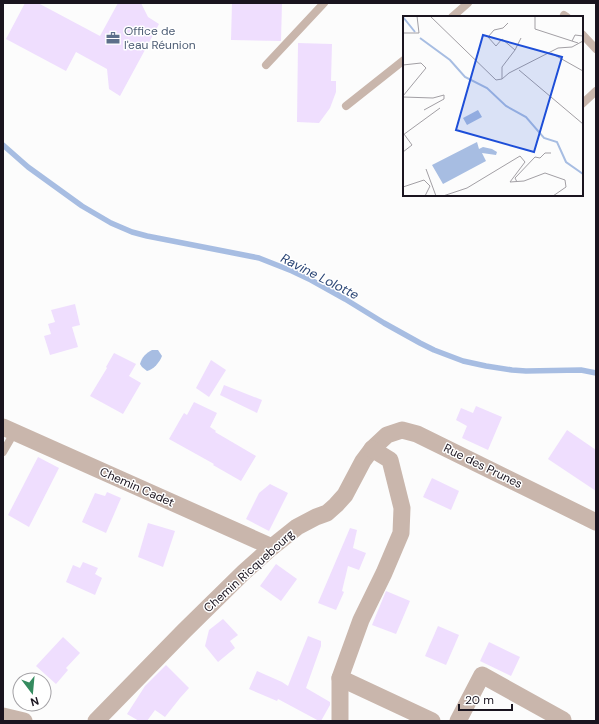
<svg xmlns="http://www.w3.org/2000/svg" width="599" height="724" font-family="'DM Sans',sans-serif">
  <rect width="100%" height="100%" fill="#fcfcfc"/>
  <!-- water -->
  <path fill="#a7bde2" d="M 152,350 L 158,350 L 162,356 C 160,362 153,370 147,371 L 142,367 L 140,364 C 142,357 146,353 152,350 Z"/>
  <g fill="none" stroke-linecap="round" stroke-linejoin="round">
    <!-- stream -->
    <path stroke="#a7bde2" stroke-width="5.5" d="M 3,145 L 28,167 L 82,206 L 111,223 L 132,232 L 147,236 L 259,258 L 292,271 L 311,280 L 345,299 L 384,323 L 420,343 L 434,350 L 463,361 L 486,366 L 512,370 L 526,371 L 581,370 L 596,373"/>
  </g>
  <!-- building -->
  <g fill="#efdefe">
    <path d="M 25,3 L 38,3 L 100,36 L 118,3 L 141,3 L 148,17 L 159,24 L 120,96 L 109,89 L 107,69 L 76,52 L 66,71 L 6,39 Z"/>
    <path d="M 232,3 L 282,3 L 281,41 L 231,40 Z"/>
    <path d="M 298,43 L 332,44 L 331,81 L 336,81 L 336,92 L 330,108 L 319,123 L 297,122 Z"/>
    <path d="M 75,304 L 80,325 L 72,327 L 78,347 L 50,355 L 44,336 L 51,334 L 48,324 L 55,322 L 51,310 Z"/>
    <path d="M 114,353 L 136,364 L 129,376 L 141,383 L 123,414 L 90,396 L 107,368 L 106,367 Z"/>
    <path d="M 211,360 L 226,370 L 209,397 L 196,388 Z"/>
    <path d="M 224,385 L 262,400 L 257,413 L 220,395 Z"/>
    <path d="M 194,402 L 217,413 L 210,427 L 216,431 L 215,432 L 256,456 L 241,481 L 213,465 L 214,464 L 169,439 L 184,413 L 187,415 Z"/>
    <path d="M 476,406 L 502,417 L 488,450 L 462,438 L 467,426 L 456,420 L 461,408 L 473,413 Z"/>
    <path d="M 567,430 L 596,450 L 596,491 L 548,459 Z"/>
    <path d="M 38,457 L 59,468 L 29,527 L 8,515 Z"/>
    <path d="M 432,478 L 459,491 L 451,510 L 423,497 Z"/>
    <path d="M 270,484 L 288,493 L 269,531 L 246,519 L 259,493 Z"/>
    <path d="M 107,492 L 121,498 L 106,533 L 82,522 L 95,493 L 105,496 Z"/>
    <path d="M 148,523 L 175,531 L 163,567 L 138,557 Z"/>
    <path d="M 350,528 L 357,530 L 353,548 L 366,553 L 359,570 L 348,566 L 342,591 L 344,592 L 336,610 L 318,603 Z"/>
    <path d="M 83,562 L 98,568 L 95,574 L 102,578 L 95,595 L 66,582 L 73,565 L 80,568 Z"/>
    <path d="M 276,564 L 297,579 L 281,601 L 260,586 Z"/>
    <path d="M 386,591 L 410,601 L 396,634 L 372,625 Z"/>
    <path d="M 223,619 L 238,635 L 230,641 L 235,648 L 218,662 L 205,646 L 209,630 Z"/>
    <path d="M 438,626 L 459,635 L 446,665 L 425,656 Z"/>
    <path d="M 308,636 L 321,641 L 321,646 L 306,688 L 330,702 L 330,705 L 321,721 L 319,721 L 278,699 L 277,701 L 249,689 L 257,671 L 282,682 L 288,686 Z"/>
    <path d="M 63,637 L 80,653 L 66,668 L 68,670 L 56,684 L 36,666 Z"/>
    <path d="M 489,642 L 520,657 L 511,676 L 480,661 Z"/>
    <path d="M 166,665 L 189,688 L 180,698 L 165,717 L 155,710 L 147,721 L 139,721 L 127,714 L 145,686 Z"/>
  </g>
  <g fill="none" stroke-linecap="round" stroke-linejoin="round">
    <!-- lane -->
    <g stroke="#c9b6ac" stroke-width="8">
      <path d="M 564,15 L 567,17"/>
      <path d="M 452,17 L 468,3"/>
      <path d="M 582,34 L 596,49"/>
      <path d="M 266,65 L 324,3"/>
      <path d="M 582,104 L 596,91"/>
      <path d="M 346,106 L 404,60"/>
      <path d="M 3,452 L 14,433"/>
    </g>
    <!-- street -->
    <g stroke="#c9b6ac" stroke-width="17">
      <path d="M 3,427 L 272,547"/>
      <path d="M 340,678 L 432,721"/>
      <path d="M 3,716 L 24,721"/>
      <path d="M 96,721 L 184,631 L 244,572 L 272,547 L 297,527 L 316,517 L 327,513 L 336,505 L 345,495 L 363,461 L 372,449 L 387,435 L 402,430 L 417,434 L 596,522"/>
      <path d="M 340,721 L 340,678 L 361,620 L 384,573 L 401,533 L 402,508 L 390,460 L 372,449"/>
      <path d="M 458,721 L 482,675 L 563,720 L 562,721"/>
    </g>
  </g>
  <!-- icons -->
  <defs>
    <g id="office-bare" transform="scale(1.08)"><path d="M-6-3h4V-5.5h4V-3h4V5H-6ZM-1-4.5V-3h2v-1.5ZM-6 0V1H6V0Z" fill="#5c6f8a" stroke="#fff" stroke-width="2.5" paint-order="stroke"/></g>
  </defs>
  <g fill-rule="evenodd">
    <use href="#office-bare" x="113" y="38"/>
  </g>
  <g text-anchor="middle" stroke-width="3" stroke-linejoin="round" paint-order="stroke">
    <!-- service labels -->
    <g font-size="12" fill="#4e5e75" stroke="#fff" text-anchor="start">
      <text x="124" y="35">Office de<tspan x="124" dy="14">l'eau Réunion</tspan></text>
    </g>
    <!-- street labels -->
    <g font-size="12" fill="#1a141f" stroke="#fff">
      <text transform="translate(483 466) rotate(26)" y="4">Rue des Prunes</text>
      <text transform="translate(137 487) rotate(24)" y="4">Chemin Cadet</text>
      <text transform="translate(249 571) rotate(-42)" y="4">Chemin Ricquebourg</text>
    </g>
    <!-- water labels -->
    <g font-size="13" font-style="italic" fill="#2a4575" stroke="#fff">
      <text transform="translate(320 276) rotate(27)" y="5">Ravine Lolotte</text>
    </g>
  </g>
  <!-- overview -->
  <g transform="translate(403 16)">
    <rect width="180" height="180" fill="#fcfcfc"/>
    <path d="M 75,94 L 79,101 L 64,109 L 60,102 ZM 74,126 L 76,133 L 80,131 L 89,133 L 94,136 L 93,139 L 79,137 L 83,145 L 40,168 L 29,149 Z" fill="#a7bde2"/>
    <path fill="none" stroke="#a7bde2" stroke-width="2" d="M 0,1 L 12,16M 17,22 L 47,44 L 62,61 L 84,72 L 103,90 L 123,101 L 141,122 L 154,126 L 163,146 L 180,158"/>
    <path fill="none" stroke="#a29fa4" stroke-width="1" d="M 27,0 L 93,64 L 99,63M 132,0 L 132,13 L 175,27M 105,7 L 100,12 L 91,14 L 85,21 L 93,30 L 99,23 L 112,34M 0,17 L 16,17 L 14,0M 169,25 L 172,19 L 180,20M 148,37 L 180,55M 0,49 L 18,47 L 23,52 L 0,80M 116,54 L 180,108M 99,63 L 106,57 L 155,32 L 169,31 L 180,25M 99,63 L 99,51 L 112,34 L 118,22M 0,81 L 30,82 L 41,79 L 41,83 L 21,94M 0,119 L 37,92M 0,136 L 9,129 L 1,118M 23,153 L 33,180M 114,166 L 112,162 L 132,141 L 137,142 L 142,137 L 148,137M 0,171 L 21,164 L 27,170 L 22,180M 40,180 L 64,172 L 117,140 L 122,146 L 107,166 L 121,165 L 142,157 L 162,164 L 163,171 L 150,180"/>
    <path fill="#1d4ed8" fill-opacity="0.15" stroke="#1d4ed8" stroke-width="2" d="M 80,19 L 159,41 L 131,136 L 53,114 Z"/>
    <rect width="180" height="180" fill="none" stroke="#1a141f" stroke-width="2"/>
  </g>
  <!-- border -->
  <rect width="599" height="724" fill="none" stroke="#1a141f" stroke-width="8"/>
  <!-- north arrow -->
  <g transform="translate(32 692) rotate(164)"><circle r="19" fill="#ffffff" stroke="#a3a1a5"/>
  <path d="M0-3L7 15L0 10L-7 15Z" fill="#358b5f"/>
  <text y="-6" font-size="11" font-weight="bold" text-anchor="middle" fill="#1a141f">N</text>
  </g>
  <!-- scale -->
  <path d="M459 704v6h53v-6" fill="none" stroke="#1a141f" stroke-width="2"/>
  <text x="465" y="704" font-size="12" fill="#1a141f" stroke="#ffffff" stroke-width="3" paint-order="stroke">20 m</text>
</svg>
